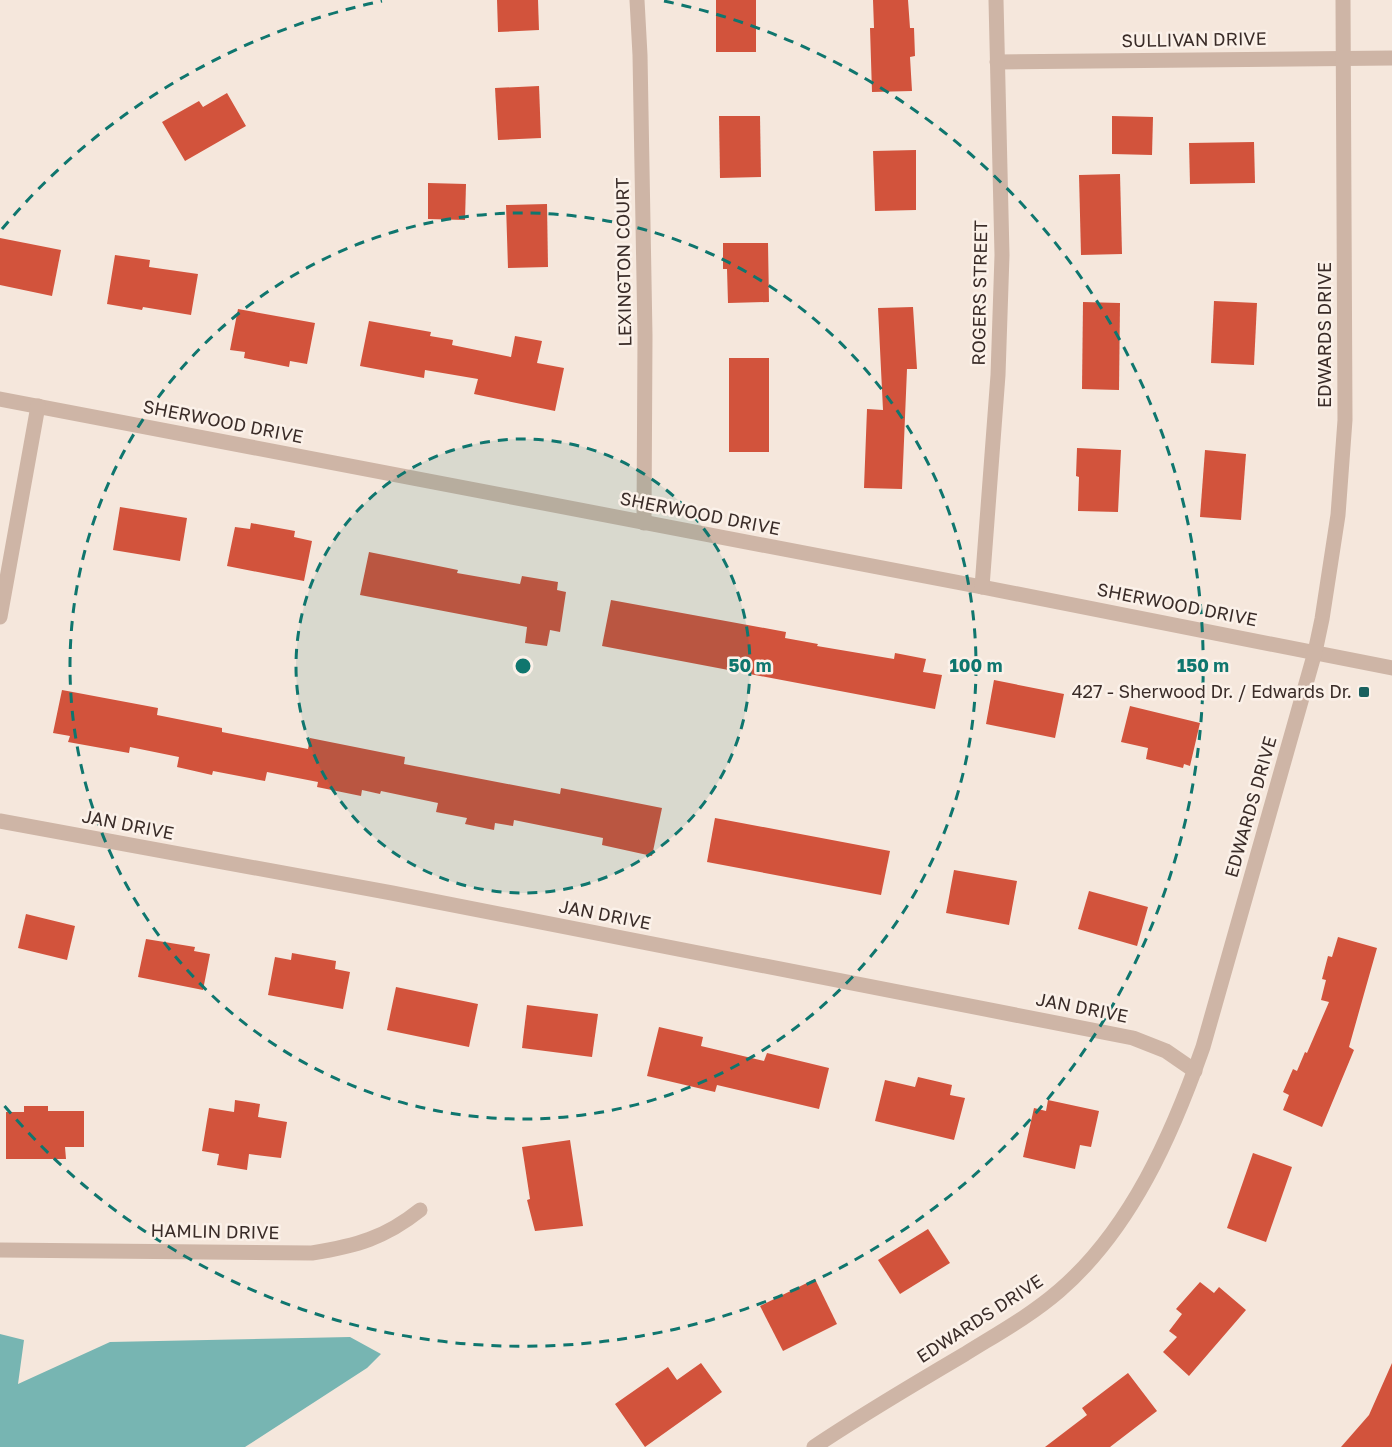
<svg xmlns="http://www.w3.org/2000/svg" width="1392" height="1447" font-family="'Golos Text',sans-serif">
  <rect width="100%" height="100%" fill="#f5e7dc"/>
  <!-- water -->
  <path fill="#77b5b2" d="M 0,1334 L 24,1340 L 18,1384 L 110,1342 L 350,1337 L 381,1354 L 367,1368 L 245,1447 L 0,1447 Z"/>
  <!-- building -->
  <g fill="#d2533c">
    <path d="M 497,0 L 538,0 L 539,30 L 498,32 Z"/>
    <rect x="716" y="0" width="40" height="52"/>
    <path d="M 873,0 L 908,0 L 910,28 L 914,28 L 915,56 L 910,57 L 912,91 L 872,92 L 870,28 L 874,28 Z"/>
    <path d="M 539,86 L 541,138 L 498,140 L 495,88 Z"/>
    <path d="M 227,93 L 246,126 L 185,161 L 162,122 L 199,101 L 203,107 Z"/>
    <path d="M 719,116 L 760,116 L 761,177 L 720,178 Z"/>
    <path d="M 1112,116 L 1153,117 L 1152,155 L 1112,154 Z"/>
    <path d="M 1254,142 L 1255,183 L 1190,184 L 1189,143 Z"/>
    <path d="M 916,150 L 916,210 L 875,211 L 873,151 Z"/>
    <path d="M 1120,174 L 1122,254 L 1081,255 L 1079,175 Z"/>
    <path d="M 428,183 L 466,184 L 465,220 L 428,219 Z"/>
    <path d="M 547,204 L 548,267 L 508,268 L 506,205 Z"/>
    <path d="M 0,238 L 61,250 L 52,296 L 0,285 Z"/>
    <path d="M 723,243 L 768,243 L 769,302 L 728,303 L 727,269 L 723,269 Z"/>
    <path d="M 115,255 L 150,260 L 149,267 L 198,274 L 191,315 L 143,307 L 142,310 L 107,304 Z"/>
    <path d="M 1214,301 L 1257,303 L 1254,365 L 1211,363 Z"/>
    <path d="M 1083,302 L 1120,303 L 1119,390 L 1082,389 Z"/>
    <path d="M 913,307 L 917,369 L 907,369 L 902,489 L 864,488 L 867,409 L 883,410 L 878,308 Z"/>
    <path d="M 238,309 L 315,323 L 307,364 L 290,361 L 289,367 L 244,358 L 245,352 L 230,350 Z"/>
    <path d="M 369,321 L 431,332 L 430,336 L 453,340 L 452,345 L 511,357 L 515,336 L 542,341 L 537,363 L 564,368 L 555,411 L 474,394 L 478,379 L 425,370 L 424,378 L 360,366 Z"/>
    <rect x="729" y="358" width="40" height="94"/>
    <path d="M 1077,448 L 1121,450 L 1118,512 L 1078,511 L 1079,477 L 1076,476 Z"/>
    <path d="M 1205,450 L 1246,454 L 1241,520 L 1200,517 Z"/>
    <path d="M 120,507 L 187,518 L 180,561 L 113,550 Z"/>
    <path d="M 251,523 L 295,531 L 294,537 L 312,541 L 304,581 L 227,566 L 235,527 L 250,529 Z"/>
    <path d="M 369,552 L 458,570 L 457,573 L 520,584 L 522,576 L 558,582 L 557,590 L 566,592 L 560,632 L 550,630 L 547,646 L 525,643 L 527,627 L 360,595 Z"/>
    <path d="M 611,600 L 786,632 L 785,638 L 818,644 L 817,646 L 894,659 L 895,653 L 926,659 L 923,672 L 942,675 L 935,709 L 602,646 Z"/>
    <path d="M 994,680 L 1064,694 L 1055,738 L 986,724 Z"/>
    <path d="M 62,690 L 158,708 L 157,715 L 222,728 L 222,732 L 308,749 L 310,738 L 405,757 L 404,764 L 560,794 L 561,788 L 662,808 L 652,856 L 602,845 L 603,838 L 514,820 L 513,826 L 495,823 L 494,830 L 465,824 L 467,818 L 436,812 L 438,803 L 381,791 L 380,794 L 362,790 L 361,796 L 317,787 L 318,782 L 267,772 L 265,781 L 213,771 L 212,775 L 177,767 L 179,757 L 130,747 L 129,753 L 68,742 L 70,736 L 53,733 Z"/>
    <path d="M 1130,706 L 1200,723 L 1190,766 L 1184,764 L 1183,768 L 1146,759 L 1148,748 L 1121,742 Z"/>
    <path d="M 715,818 L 890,851 L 881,895 L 707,862 Z"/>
    <path d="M 954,870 L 1017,881 L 1009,925 L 946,913 Z"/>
    <path d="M 1089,891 L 1148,907 L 1137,946 L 1078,929 Z"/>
    <path d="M 26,914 L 75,926 L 67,960 L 18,948 Z"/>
    <path d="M 1338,937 L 1377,948 L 1349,1047 L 1354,1050 L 1322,1127 L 1283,1110 L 1289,1095 L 1283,1092 L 1293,1069 L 1297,1071 L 1305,1052 L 1307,1053 L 1329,1002 L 1321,1000 L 1326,980 L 1322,979 L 1328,956 L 1332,957 Z"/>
    <path d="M 146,939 L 195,947 L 194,951 L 210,954 L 203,990 L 138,977 Z"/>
    <path d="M 292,953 L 336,961 L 335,969 L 350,972 L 343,1009 L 268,995 L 275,957 L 291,960 Z"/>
    <path d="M 396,987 L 478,1004 L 469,1047 L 387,1030 Z"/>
    <path d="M 527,1005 L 598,1014 L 592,1057 L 522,1048 Z"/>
    <path d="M 659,1027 L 703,1037 L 701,1046 L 764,1061 L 767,1053 L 829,1068 L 819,1109 L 717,1085 L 715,1092 L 647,1076 Z"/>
    <path d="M 918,1077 L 952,1085 L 950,1095 L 965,1098 L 954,1140 L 875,1121 L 885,1080 L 915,1087 Z"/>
    <path d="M 235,1100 L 260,1104 L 258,1117 L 287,1122 L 281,1158 L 249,1154 L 247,1170 L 217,1165 L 219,1154 L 202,1151 L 209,1108 L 234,1112 Z"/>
    <path d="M 1048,1100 L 1099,1111 L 1091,1147 L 1080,1145 L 1075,1169 L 1023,1157 L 1034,1108 L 1046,1111 Z"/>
    <path d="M 24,1106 L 48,1106 L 48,1111 L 84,1111 L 84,1147 L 65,1147 L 66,1159 L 6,1159 L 6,1112 L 24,1112 Z"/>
    <path d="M 570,1140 L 583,1226 L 535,1231 L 527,1200 L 530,1199 L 522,1147 Z"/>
    <path d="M 1253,1153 L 1292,1167 L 1266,1242 L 1227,1228 Z"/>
    <path d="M 928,1229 L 950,1263 L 900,1294 L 878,1260 Z"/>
    <path d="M 815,1279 L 837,1324 L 783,1351 L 760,1306 Z"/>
    <path d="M 1200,1282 L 1214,1293 L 1219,1287 L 1246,1310 L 1189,1376 L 1163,1352 L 1177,1337 L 1169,1331 L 1182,1314 L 1176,1309 Z"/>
    <path d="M 701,1363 L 722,1392 L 645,1447 L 615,1404 L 668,1367 L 677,1380 Z"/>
    <path d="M 1392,1363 L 1392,1447 L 1341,1447 L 1369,1415 Z"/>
    <path d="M 1128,1373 L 1157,1411 L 1110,1447 L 1045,1447 L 1087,1415 L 1082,1408 Z"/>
  </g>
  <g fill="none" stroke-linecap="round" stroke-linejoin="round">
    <!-- minor -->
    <g stroke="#ceb5a6" stroke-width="15">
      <path d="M 637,0 L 640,55 L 645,336 L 644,523"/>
      <path d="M 997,62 L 1392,58"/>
      <path d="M 0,399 L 982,587 L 1392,668"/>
      <path d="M 982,587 L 998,375 L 1002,255 L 996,0"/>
      <path d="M 0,617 L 38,406"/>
      <path d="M 0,821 L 392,893 L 1133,1038 L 1166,1051 L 1195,1071"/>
      <path d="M 0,1250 L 312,1253 C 356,1246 385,1238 420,1210"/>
      <path d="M 814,1447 C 863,1414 914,1384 965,1354 C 997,1334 1030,1316 1059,1291 C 1131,1229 1172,1135 1203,1047 L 1315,652 L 1322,619 L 1338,515 L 1345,420 L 1343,0"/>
    </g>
  </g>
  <!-- distance rings -->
  <circle cx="523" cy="666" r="227" fill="#0f766e" fill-opacity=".12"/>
  <g fill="none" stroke="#0f766e" stroke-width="3" stroke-dasharray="10 8">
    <circle cx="523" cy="666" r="227"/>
    <circle cx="523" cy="666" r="453"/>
    <path d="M2 229A680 680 0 0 1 382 1M664 1A680 680 0 1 1 2 1103"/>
  </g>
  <!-- markers -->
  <rect fill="#19605e" stroke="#fbf1e9" stroke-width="2" x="1358" y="686" width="12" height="12" rx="3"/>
  <g text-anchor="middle" stroke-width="5" stroke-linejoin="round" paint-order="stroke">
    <!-- street labels -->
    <g font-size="18" fill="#3a2c28" stroke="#fbf1e9">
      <text transform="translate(1194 40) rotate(-1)" y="6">SULLIVAN DRIVE</text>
      <text transform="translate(624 262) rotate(-91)" y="6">LEXINGTON COURT</text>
      <text transform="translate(980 293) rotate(-89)" y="6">ROGERS STREET</text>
      <text transform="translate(1325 335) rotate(-90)" y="6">EDWARDS DRIVE</text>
      <text transform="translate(223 422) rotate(11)" y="6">SHERWOOD DRIVE</text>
      <text transform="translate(700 514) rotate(11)" y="6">SHERWOOD DRIVE</text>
      <text transform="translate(1177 605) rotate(11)" y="6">SHERWOOD DRIVE</text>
      <text transform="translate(1251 807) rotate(-74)" y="6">EDWARDS DRIVE</text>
      <text transform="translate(128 825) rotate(11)" y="6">JAN DRIVE</text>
      <text transform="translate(605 915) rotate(11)" y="6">JAN DRIVE</text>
      <text transform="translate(1082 1008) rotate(11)" y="6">JAN DRIVE</text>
      <text transform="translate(215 1232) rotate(1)" y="6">HAMLIN DRIVE</text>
      <text transform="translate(980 1319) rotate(-33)" y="6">EDWARDS DRIVE</text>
    </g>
    <!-- poi labels -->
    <g font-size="18" fill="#3a2c28" stroke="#fbf1e9" text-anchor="end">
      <text x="1352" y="698">427 - Sherwood Dr. / Edwards Dr.</text>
    </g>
  </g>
  <circle cx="523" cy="666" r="9" fill="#0f766e" stroke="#fbf1e9" stroke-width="3"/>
  <g font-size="18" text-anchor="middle" font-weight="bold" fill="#0f766e" stroke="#fbf1e9" stroke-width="5" stroke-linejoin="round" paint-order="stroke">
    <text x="750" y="672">50 m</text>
    <text x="976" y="672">100 m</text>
    <text x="1203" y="672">150 m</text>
  </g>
</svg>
